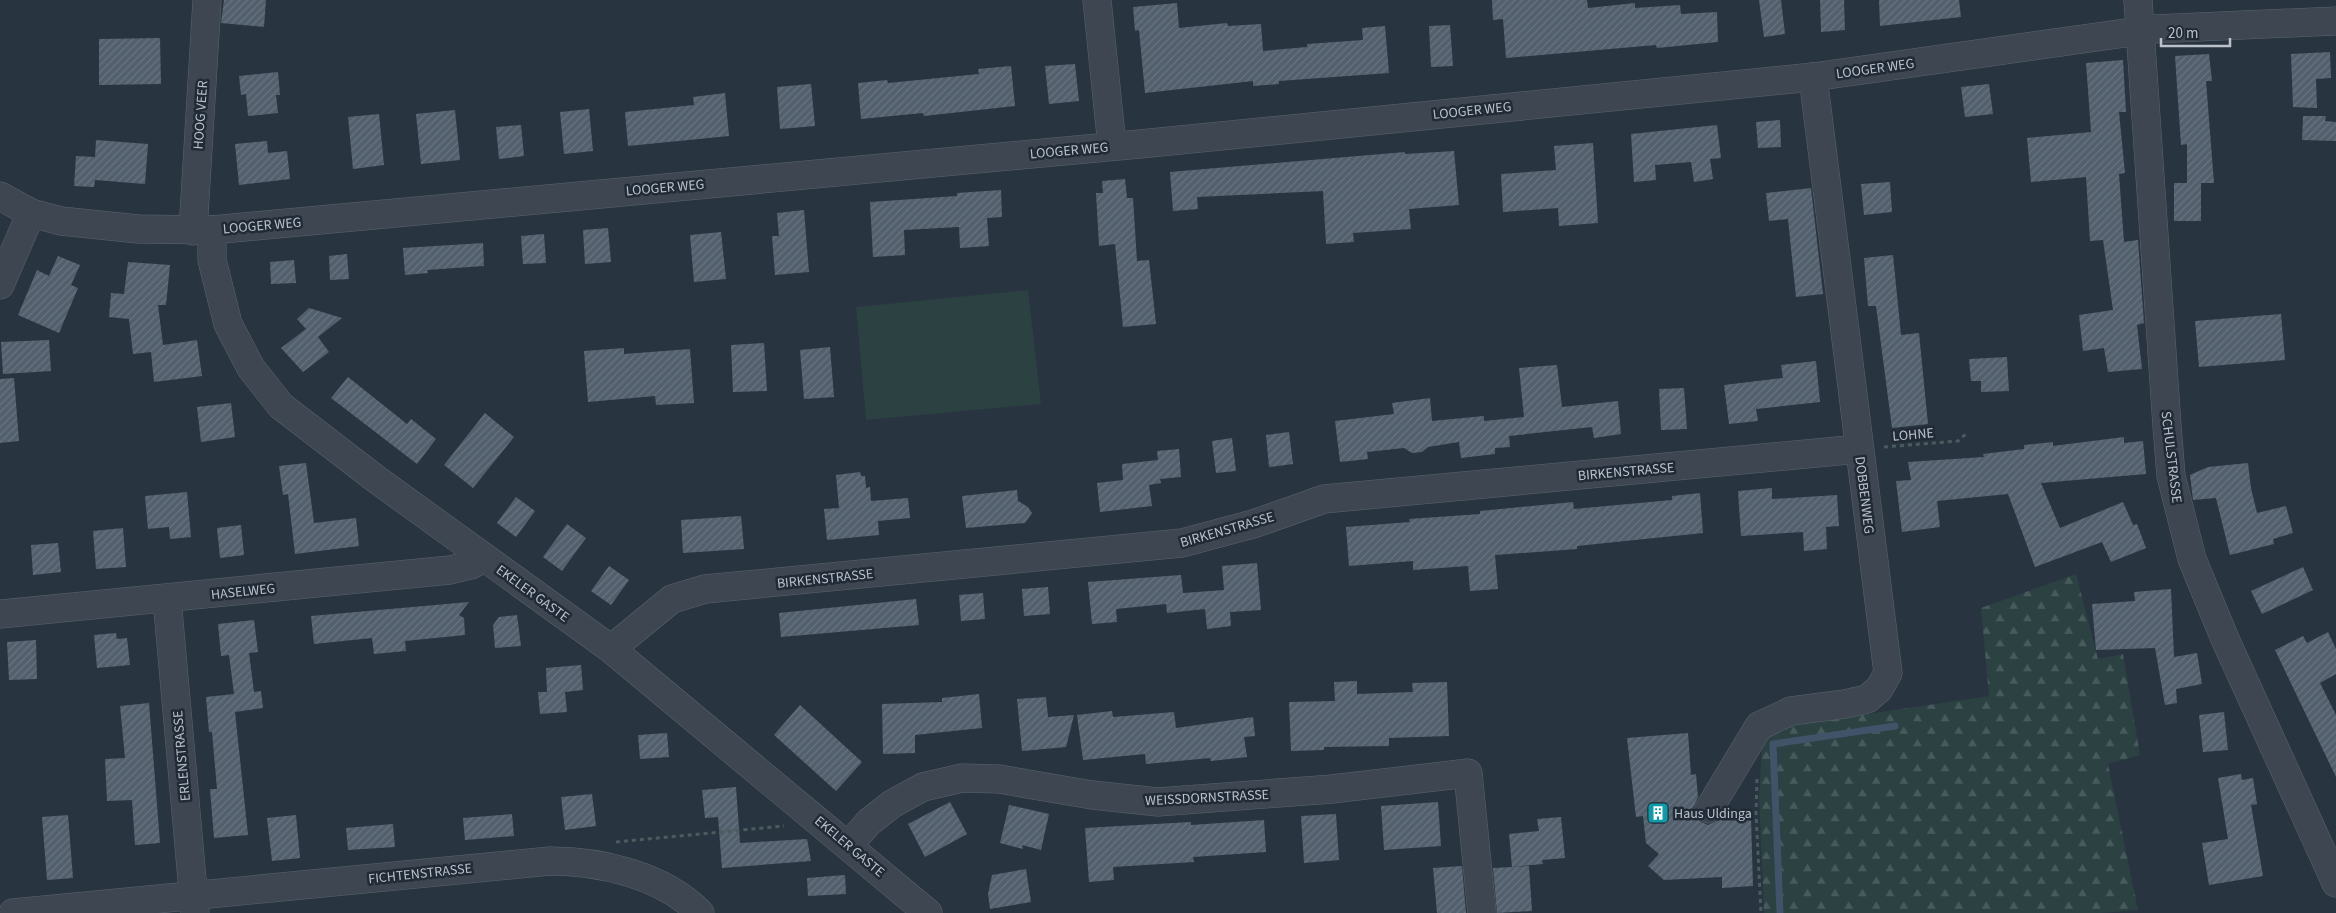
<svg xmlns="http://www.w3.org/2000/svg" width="2336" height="913" font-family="'Source Sans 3',sans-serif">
  <defs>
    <pattern id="forest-firs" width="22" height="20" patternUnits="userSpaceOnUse" patternTransform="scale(1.25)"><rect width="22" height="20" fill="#2b4142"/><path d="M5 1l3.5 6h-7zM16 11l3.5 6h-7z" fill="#485b5c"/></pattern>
    <pattern id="building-hatch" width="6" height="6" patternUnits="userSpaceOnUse" patternTransform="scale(1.25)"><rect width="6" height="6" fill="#525f6c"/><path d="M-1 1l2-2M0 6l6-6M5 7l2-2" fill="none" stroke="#697480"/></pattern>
  </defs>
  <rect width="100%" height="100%" fill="#293441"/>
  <!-- green -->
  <path fill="#2b4142" d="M 1028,290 L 1041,404 L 866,420 L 856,307 Z"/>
  <!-- forest -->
  <path fill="url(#forest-firs)" d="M 2076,574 L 2098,659 L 2123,654 L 2140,755 L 2108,764 L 2138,910 L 2101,913 L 1764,913 L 1759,797 L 1762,749 L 1773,728 L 1989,696 L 1981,608 Z"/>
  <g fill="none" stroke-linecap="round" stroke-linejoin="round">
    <!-- stream -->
    <path stroke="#405369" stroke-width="7" d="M 1780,913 L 1773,744 L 1895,726"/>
  </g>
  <!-- building -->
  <g fill="url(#building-hatch)">
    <path d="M 224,0 L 266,0 L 264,27 L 221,23 Z"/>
    <path d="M 1492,0 L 1587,0 L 1588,8 L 1635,3 L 1635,8 L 1680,5 L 1681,14 L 1717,12 L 1718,42 L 1657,48 L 1656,45 L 1506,58 L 1503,19 L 1493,20 Z"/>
    <path d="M 1759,0 L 1781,0 L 1785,34 L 1764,37 Z"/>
    <path d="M 1820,0 L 1844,0 L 1845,30 L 1821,32 Z"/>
    <path d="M 1879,0 L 1959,0 L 1961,17 L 1880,26 Z"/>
    <path d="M 1177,3 L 1179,28 L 1227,23 L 1228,26 L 1261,24 L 1263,51 L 1307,47 L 1307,44 L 1363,40 L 1362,28 L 1385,26 L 1389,73 L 1279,81 L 1279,84 L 1253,86 L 1253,81 L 1145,93 L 1139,30 L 1135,31 L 1133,7 Z"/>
    <path d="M 1450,25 L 1453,66 L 1431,67 L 1429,26 Z"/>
    <path d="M 160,38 L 161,84 L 99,85 L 99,39 Z"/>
    <path d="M 2330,52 L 2331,78 L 2316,79 L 2317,108 L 2293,107 L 2291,54 Z"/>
    <path d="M 2209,54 L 2212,81 L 2206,81 L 2214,183 L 2201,183 L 2201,221 L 2174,221 L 2174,183 L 2187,183 L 2187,144 L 2181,145 L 2175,56 Z"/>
    <path d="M 2123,60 L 2126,112 L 2119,112 L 2125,173 L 2119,174 L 2124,242 L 2138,240 L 2144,323 L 2137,325 L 2142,369 L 2108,372 L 2104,348 L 2083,351 L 2079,315 L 2113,310 L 2103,240 L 2090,241 L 2086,177 L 2031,182 L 2027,138 L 2091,132 L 2086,63 Z"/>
    <path d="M 1075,64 L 1079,101 L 1049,104 L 1045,66 Z"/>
    <path d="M 1011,66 L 1015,106 L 924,116 L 923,113 L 861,119 L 858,83 L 887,80 L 888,83 L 979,74 L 978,69 Z"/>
    <path d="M 278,72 L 280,95 L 276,95 L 278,113 L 248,116 L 246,94 L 241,95 L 239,76 Z"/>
    <path d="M 811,84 L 815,126 L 780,129 L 777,87 Z"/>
    <path d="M 1989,84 L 1993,114 L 1965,117 L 1961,87 Z"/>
    <path d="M 725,93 L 729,136 L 628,146 L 625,112 L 694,105 L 693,97 Z"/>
    <path d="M 589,109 L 593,151 L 564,154 L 560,112 Z"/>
    <path d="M 455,110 L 460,160 L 421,164 L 416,114 Z"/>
    <path d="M 379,114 L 384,165 L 353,169 L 348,117 Z"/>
    <path d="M 2303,116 L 2326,116 L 2325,121 L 2336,122 L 2336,141 L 2302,140 Z"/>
    <path d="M 1780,120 L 1781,147 L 1758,148 L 1756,122 Z"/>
    <path d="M 521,125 L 524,156 L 499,159 L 496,127 Z"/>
    <path d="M 1717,125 L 1721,158 L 1710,159 L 1713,179 L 1694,182 L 1691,162 L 1655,165 L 1656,180 L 1634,182 L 1631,134 Z"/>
    <path d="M 96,140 L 148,144 L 145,184 L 95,180 L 94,187 L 74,186 L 76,156 L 95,157 Z"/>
    <path d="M 267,141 L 268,153 L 287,151 L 290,179 L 239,185 L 235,144 Z"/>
    <path d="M 1593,143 L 1598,223 L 1559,226 L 1558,208 L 1503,212 L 1501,174 L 1556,170 L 1554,146 Z"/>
    <path d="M 1454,151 L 1459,205 L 1409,209 L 1411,229 L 1353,233 L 1354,242 L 1326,244 L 1323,191 L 1197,197 L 1198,209 L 1173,211 L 1170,172 L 1405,152 L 1405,154 Z"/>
    <path d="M 1125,179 L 1127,198 L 1133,198 L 1137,261 L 1149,260 L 1156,324 L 1123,327 L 1115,244 L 1099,246 L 1096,193 L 1103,193 L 1102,181 Z"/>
    <path d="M 1890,182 L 1892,212 L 1864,215 L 1861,184 Z"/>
    <path d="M 1811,188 L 1823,294 L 1796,297 L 1788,219 L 1769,221 L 1766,193 Z"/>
    <path d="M 1001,190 L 1002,217 L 987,218 L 989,246 L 960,248 L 959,227 L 904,230 L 905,255 L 873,257 L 870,202 L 957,196 L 957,193 Z"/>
    <path d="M 804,210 L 809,272 L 775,275 L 772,236 L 779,236 L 777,213 Z"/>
    <path d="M 608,228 L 611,262 L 585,264 L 583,230 Z"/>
    <path d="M 721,232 L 726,279 L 694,282 L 690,235 Z"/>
    <path d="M 544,234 L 546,263 L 523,264 L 521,236 Z"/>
    <path d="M 483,243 L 484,266 L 427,270 L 428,273 L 405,275 L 403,248 Z"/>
    <path d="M 347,254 L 349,279 L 330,280 L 329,256 Z"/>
    <path d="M 1893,255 L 1901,335 L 1919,333 L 1928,424 L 1892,428 L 1876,306 L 1868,306 L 1864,258 Z"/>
    <path d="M 58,256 L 80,265 L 71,285 L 78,288 L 59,333 L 18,315 L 37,270 L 49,276 Z"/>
    <path d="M 294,260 L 296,283 L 271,284 L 270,262 Z"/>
    <path d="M 128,262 L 170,265 L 166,305 L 158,305 L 163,345 L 197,340 L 202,376 L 154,382 L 151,352 L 133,354 L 129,319 L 109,317 L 111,293 L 124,294 Z"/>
    <path d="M 309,308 L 342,318 L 318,337 L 329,352 L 303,372 L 281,348 L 306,329 L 297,319 Z"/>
    <path d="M 2281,314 L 2285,360 L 2199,367 L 2195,321 Z"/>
    <path d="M 49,340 L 51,371 L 3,374 L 1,342 Z"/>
    <path d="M 764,343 L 767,391 L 733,392 L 731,345 Z"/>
    <path d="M 830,347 L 834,397 L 804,399 L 800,350 Z"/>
    <path d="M 624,348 L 624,354 L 690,349 L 694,403 L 656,405 L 655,396 L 588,402 L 584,351 Z"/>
    <path d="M 2007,357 L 2009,391 L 1981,392 L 1981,381 L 1971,381 L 1969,359 Z"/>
    <path d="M 1816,361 L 1820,402 L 1756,409 L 1758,421 L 1729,424 L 1724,385 L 1783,378 L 1781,365 Z"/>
    <path d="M 1557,365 L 1562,407 L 1618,401 L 1621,434 L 1594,438 L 1592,427 L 1509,436 L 1510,447 L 1495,448 L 1495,454 L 1461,458 L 1459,442 L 1428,447 L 1422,452 L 1412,453 L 1404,448 L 1367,452 L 1368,459 L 1340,462 L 1335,421 L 1394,414 L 1392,403 L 1430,398 L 1432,421 L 1484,416 L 1484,421 L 1524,417 L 1519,368 Z"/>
    <path d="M 348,377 L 407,424 L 411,419 L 436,439 L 417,464 L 331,398 Z"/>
    <path d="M 14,378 L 19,441 L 0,443 L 0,379 Z"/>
    <path d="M 1684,388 L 1687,429 L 1661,430 L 1659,389 Z"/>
    <path d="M 231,403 L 235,437 L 201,442 L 197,407 Z"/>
    <path d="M 485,413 L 514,437 L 473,488 L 444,465 Z"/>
    <path d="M 1289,432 L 1293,464 L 1269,467 L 1266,435 Z"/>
    <path d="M 2124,437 L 2124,443 L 2143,441 L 2146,474 L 2041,483 L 2060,528 L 2123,502 L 2133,525 L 2137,524 L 2146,548 L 2111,562 L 2102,542 L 2035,567 L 2008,494 L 1937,501 L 1940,527 L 1902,532 L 1896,481 L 1911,480 L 1908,462 L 1984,457 L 1983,454 L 2024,449 L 2024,445 L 2053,442 L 2053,446 Z"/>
    <path d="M 1232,438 L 1236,471 L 1216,473 L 1212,441 Z"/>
    <path d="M 1179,449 L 1181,477 L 1160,479 L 1161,483 L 1149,485 L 1152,506 L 1100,512 L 1097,483 L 1123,480 L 1122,464 L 1158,460 L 1157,451 Z"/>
    <path d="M 306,463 L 314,523 L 356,518 L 359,546 L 295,554 L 288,494 L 283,495 L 279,466 Z"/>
    <path d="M 2248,463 L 2251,488 L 2257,513 L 2286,506 L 2293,533 L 2273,539 L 2274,544 L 2230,555 L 2216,498 L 2193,500 L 2190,475 L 2208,467 Z"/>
    <path d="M 860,472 L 861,476 L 865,476 L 866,488 L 870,487 L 871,501 L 908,498 L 910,518 L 878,521 L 879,535 L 827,540 L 824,509 L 839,508 L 836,475 Z"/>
    <path d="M 1772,488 L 1772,499 L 1837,495 L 1839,526 L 1826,527 L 1827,549 L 1804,551 L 1803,532 L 1741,536 L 1738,491 Z"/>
    <path d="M 1017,490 L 1018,501 L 1028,507 L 1032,513 L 1025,523 L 966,528 L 962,496 Z"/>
    <path d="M 187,492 L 191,537 L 170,539 L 169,527 L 148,529 L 145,496 Z"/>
    <path d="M 1700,493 L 1703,533 L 1577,546 L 1577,549 L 1495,555 L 1498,589 L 1470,591 L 1468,566 L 1413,570 L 1413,561 L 1349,566 L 1346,527 L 1410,522 L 1409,519 L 1480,514 L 1480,511 L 1573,502 L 1574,509 L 1672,500 L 1672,496 Z"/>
    <path d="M 516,497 L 535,511 L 516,537 L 497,523 Z"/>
    <path d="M 741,516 L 744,549 L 683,553 L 681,520 Z"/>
    <path d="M 567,524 L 586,538 L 562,571 L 543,557 Z"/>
    <path d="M 241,525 L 244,555 L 220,558 L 217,528 Z"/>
    <path d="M 123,528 L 126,567 L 96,569 L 93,531 Z"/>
    <path d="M 58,543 L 61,572 L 33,575 L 31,545 Z"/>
    <path d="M 1257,563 L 1261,610 L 1230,612 L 1231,626 L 1207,629 L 1205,609 L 1167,613 L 1166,604 L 1116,609 L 1117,622 L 1092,624 L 1088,582 L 1181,575 L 1183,593 L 1224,590 L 1222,566 Z"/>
    <path d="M 609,566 L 629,580 L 611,605 L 591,591 Z"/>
    <path d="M 2303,567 L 2313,590 L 2262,614 L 2251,591 Z"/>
    <path d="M 1048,587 L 1050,614 L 1024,616 L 1022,589 Z"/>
    <path d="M 2171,589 L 2174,657 L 2197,653 L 2202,684 L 2176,689 L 2177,703 L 2165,705 L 2155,648 L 2096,650 L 2092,604 L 2135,601 L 2134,592 Z"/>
    <path d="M 983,593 L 985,619 L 961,621 L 959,595 Z"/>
    <path d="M 916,599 L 919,625 L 781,637 L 779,613 Z"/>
    <path d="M 469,602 L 459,615 L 464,618 L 465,635 L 405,641 L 406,651 L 374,654 L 372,638 L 314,644 L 311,616 Z"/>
    <path d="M 517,615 L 521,646 L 495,648 L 493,625 L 499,617 Z"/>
    <path d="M 254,620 L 258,652 L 249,653 L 254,692 L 261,691 L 263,708 L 235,712 L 248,835 L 214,838 L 210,789 L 217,789 L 212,732 L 209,732 L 206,697 L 234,694 L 229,655 L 221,656 L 218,624 Z"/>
    <path d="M 2328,632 L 2336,649 L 2336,674 L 2320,683 L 2336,715 L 2336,777 L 2275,650 L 2303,636 L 2307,643 Z"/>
    <path d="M 116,633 L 117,639 L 127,638 L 130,665 L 97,668 L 94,635 Z"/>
    <path d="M 36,640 L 37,679 L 9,680 L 7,642 Z"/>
    <path d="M 581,665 L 583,690 L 565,692 L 567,712 L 540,714 L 538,692 L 547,692 L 546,668 Z"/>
    <path d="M 1357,681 L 1357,694 L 1413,692 L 1412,683 L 1447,682 L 1449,736 L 1389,738 L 1389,746 L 1324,747 L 1324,750 L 1291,751 L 1289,702 L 1335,701 L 1334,682 Z"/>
    <path d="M 979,694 L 982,728 L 915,735 L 915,753 L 883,754 L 882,704 L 942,702 L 942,698 Z"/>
    <path d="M 1046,697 L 1048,717 L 1074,715 L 1066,747 L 1022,751 L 1017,699 Z"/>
    <path d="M 149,703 L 160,843 L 135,845 L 132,800 L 107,801 L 105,759 L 125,758 L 120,706 Z"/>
    <path d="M 800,705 L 862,762 L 836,791 L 774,735 Z"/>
    <path d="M 1112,711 L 1113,717 L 1174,712 L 1176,728 L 1253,717 L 1255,736 L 1244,737 L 1247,757 L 1211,761 L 1210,758 L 1146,764 L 1145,754 L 1083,760 L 1077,715 Z"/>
    <path d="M 2224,712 L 2228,750 L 2203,752 L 2199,715 Z"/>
    <path d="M 667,733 L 669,757 L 640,759 L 638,735 Z"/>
    <path d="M 1688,733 L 1691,775 L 1696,774 L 1698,797 L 1693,808 L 1695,816 L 1701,822 L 1708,825 L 1720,820 L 1751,818 L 1753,886 L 1722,888 L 1722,877 L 1664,880 L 1648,866 L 1659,854 L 1646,843 L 1643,816 L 1636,817 L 1627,738 Z"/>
    <path d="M 2241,774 L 2242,780 L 2253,778 L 2257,804 L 2251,805 L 2263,876 L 2209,885 L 2202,843 L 2228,839 L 2218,778 Z"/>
    <path d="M 736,787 L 740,843 L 807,839 L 811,861 L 722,868 L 718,817 L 705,818 L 702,790 Z"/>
    <path d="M 592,794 L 596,826 L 565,830 L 561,797 Z"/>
    <path d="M 950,802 L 967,834 L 925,857 L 908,824 Z"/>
    <path d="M 1438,802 L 1441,846 L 1384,850 L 1381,806 Z"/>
    <path d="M 1009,805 L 1049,814 L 1041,850 L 1022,845 L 1023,849 L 1000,843 Z"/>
    <path d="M 512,814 L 514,836 L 465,840 L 463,818 Z"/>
    <path d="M 1336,814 L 1339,860 L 1304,863 L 1301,816 Z"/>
    <path d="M 68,815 L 73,878 L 47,880 L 42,817 Z"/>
    <path d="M 296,815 L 300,858 L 272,861 L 267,818 Z"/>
    <path d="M 1561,817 L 1565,858 L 1542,860 L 1543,864 L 1512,867 L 1509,834 L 1539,831 L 1537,819 Z"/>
    <path d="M 1264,820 L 1266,852 L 1193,857 L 1194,862 L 1113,867 L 1114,880 L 1089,882 L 1085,828 L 1191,822 L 1191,825 Z"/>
    <path d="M 393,824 L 395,847 L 348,850 L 346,828 Z"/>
    <path d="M 1462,866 L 1466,913 L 1437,913 L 1433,868 Z"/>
    <path d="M 1529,866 L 1532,911 L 1497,913 L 1493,868 Z"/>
    <path d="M 1026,869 L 1031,902 L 990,909 L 988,894 L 992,875 Z"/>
    <path d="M 845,875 L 846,894 L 808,896 L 807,878 Z"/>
  </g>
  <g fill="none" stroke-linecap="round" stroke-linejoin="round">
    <!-- street casing -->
    <g stroke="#5b646f" stroke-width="29">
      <g id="street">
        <path d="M 1097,0 L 1112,146"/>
        <path d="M 2138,0 L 2167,426 L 2171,476 L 2192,559 L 2225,639 L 2336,883"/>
        <path d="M 0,196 L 31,213 L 61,221 L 138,229 L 212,230 L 1140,144 L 1813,77 L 2154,29 L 2336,21"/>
        <path d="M 212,230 L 212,260 L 228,324 L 251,368 L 281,406 L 376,479 L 611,649 L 928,913"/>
        <path d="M 193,231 L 207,0"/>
        <path d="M 0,285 L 31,213"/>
        <path d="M 167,599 L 195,913"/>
        <path d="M 0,614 L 450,570 L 471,565 L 484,558"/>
        <path d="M 611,649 L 672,599 L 705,589 L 1182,543 L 1253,524 L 1324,499 L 1859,449"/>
        <path d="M 1709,809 L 1759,726 L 1791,711 L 1845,704 L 1867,699 L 1879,689 L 1888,673 L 1813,77"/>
        <path d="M 849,845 L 869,822 L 892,804 L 923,787 L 962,778 L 999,779 L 1092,795 L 1158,802 L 1332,789 L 1468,773 L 1482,913"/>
        <path d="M 13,913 L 550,861 C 600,861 663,875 700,913"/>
      </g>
    </g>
    <!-- path -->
    <g stroke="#495d5f" stroke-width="3" stroke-dasharray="4 4" stroke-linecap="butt">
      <path d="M 1884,447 L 1958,441 L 1966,434"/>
      <path d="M 1757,779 L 1756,813 L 1761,913"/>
      <path d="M 616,842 L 784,826"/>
    </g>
    <!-- street -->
    <use href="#street" stroke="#3d4651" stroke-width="28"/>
  </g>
  <!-- icons -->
  <defs>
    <g id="building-square" transform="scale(1.125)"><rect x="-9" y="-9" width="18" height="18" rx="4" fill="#0f9aa8" stroke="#212b37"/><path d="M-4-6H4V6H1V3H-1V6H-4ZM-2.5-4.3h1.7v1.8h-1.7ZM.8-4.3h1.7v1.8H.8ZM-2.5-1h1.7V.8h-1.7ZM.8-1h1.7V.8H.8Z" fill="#fff"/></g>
  </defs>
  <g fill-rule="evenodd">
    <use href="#building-square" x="1658" y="813"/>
  </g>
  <g text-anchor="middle" stroke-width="5" stroke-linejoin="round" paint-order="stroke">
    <!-- street labels -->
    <g font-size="14" fill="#bac1cb" stroke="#212b37">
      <text transform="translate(1875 68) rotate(-8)" y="5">LOOGER WEG</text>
      <text transform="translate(1472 110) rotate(-6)" y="5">LOOGER WEG</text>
      <text transform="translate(200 115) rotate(-86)" y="5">HOOG VEER</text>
      <text transform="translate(1069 150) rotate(-5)" y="5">LOOGER WEG</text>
      <text transform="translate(665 187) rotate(-5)" y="5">LOOGER WEG</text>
      <text transform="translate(262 225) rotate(-5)" y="5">LOOGER WEG</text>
      <text transform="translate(1913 434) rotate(-5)" y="5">LOHNE</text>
      <text transform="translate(2172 457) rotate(83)" y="5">SCHULSTRASSE</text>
      <text transform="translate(1626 471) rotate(-5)" y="5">BIRKENSTRASSE</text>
      <text transform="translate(1865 495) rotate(83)" y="5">DOBBENWEG</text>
      <text transform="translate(1227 529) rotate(-16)" y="5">BIRKENSTRASSE</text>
      <text transform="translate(825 578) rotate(-6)" y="5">BIRKENSTRASSE</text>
      <text transform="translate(243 591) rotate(-6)" y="5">HASELWEG</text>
      <text transform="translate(533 593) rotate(36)" y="5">EKELER GASTE</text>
      <text transform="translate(181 756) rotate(-95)" y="5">ERLENSTRASSE</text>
      <text transform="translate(1207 797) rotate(-3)" y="5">WEISSDORNSTRASSE</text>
      <text transform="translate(850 846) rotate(40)" y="5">EKELER GASTE</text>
      <text transform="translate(420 873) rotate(-6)" y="5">FICHTENSTRASSE</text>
    </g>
    <!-- poi labels -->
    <g font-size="14" fill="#bac1cb" stroke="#212b37" text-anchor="start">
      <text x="1674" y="818">Haus Uldinga</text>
    </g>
  </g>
  <!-- scale -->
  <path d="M2161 38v8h69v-8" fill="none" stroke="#bac1cb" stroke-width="2.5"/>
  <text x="2168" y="38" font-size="15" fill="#bac1cb" stroke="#212b37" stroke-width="4" paint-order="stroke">20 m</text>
</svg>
